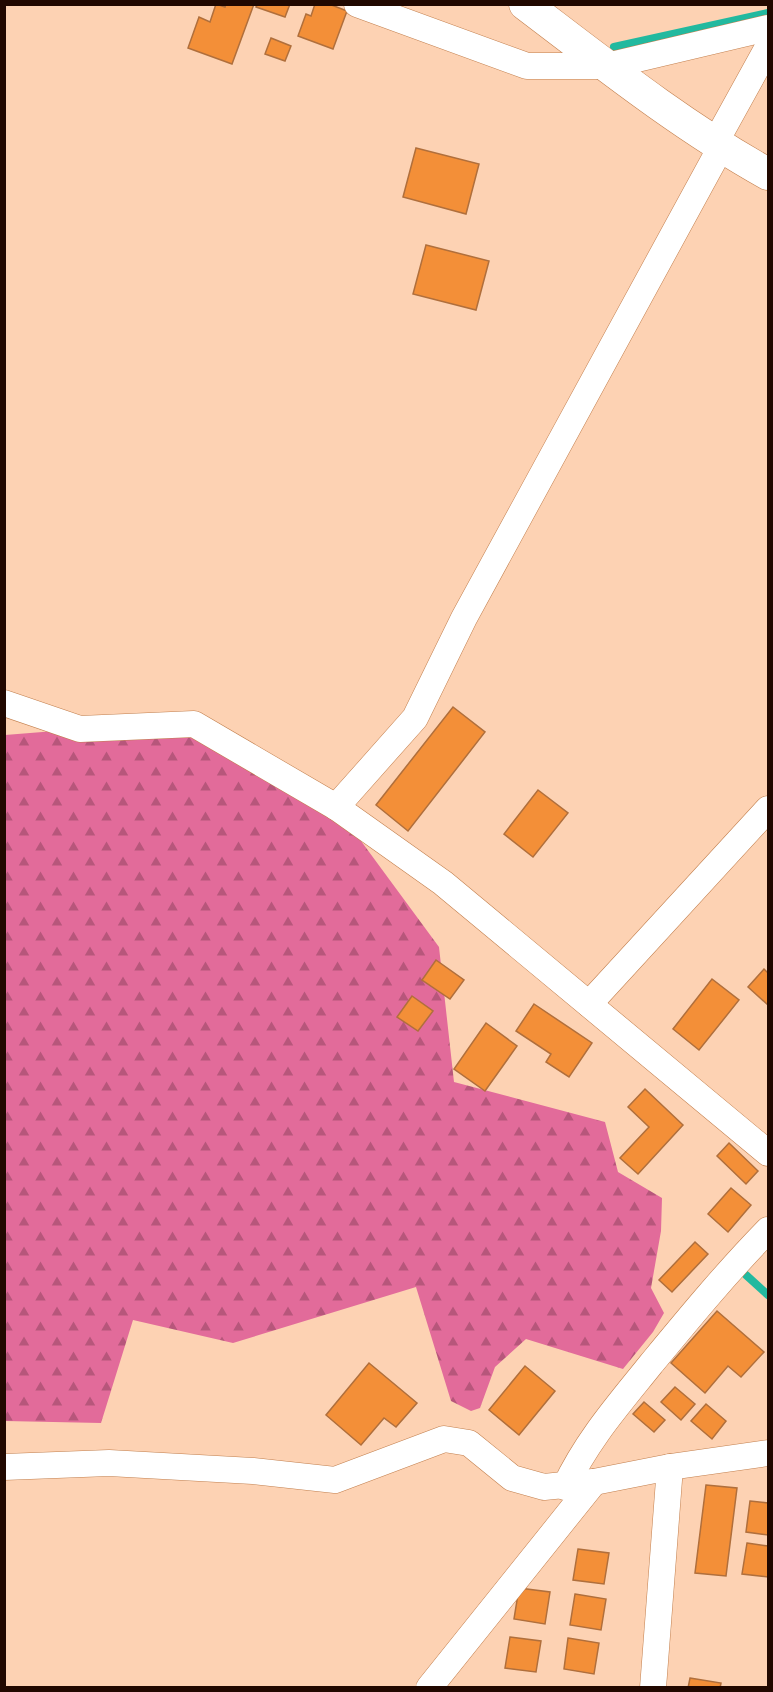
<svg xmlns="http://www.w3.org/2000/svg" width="773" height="1692" font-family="Barlow,sans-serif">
  <defs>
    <pattern id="forest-firs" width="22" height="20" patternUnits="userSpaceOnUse" patternTransform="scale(1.5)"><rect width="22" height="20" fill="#e26b9a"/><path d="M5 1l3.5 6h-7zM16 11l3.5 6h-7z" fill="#b7567b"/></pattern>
  </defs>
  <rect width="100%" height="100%" fill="#fdd2b3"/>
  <!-- forest -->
  <path fill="url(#forest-firs)" d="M 80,729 L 186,734 L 336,807 L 439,947 L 454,1082 L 605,1122 L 618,1172 L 662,1198 L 661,1231 L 651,1288 L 664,1313 L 653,1332 L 623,1369 L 526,1339 L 495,1367 L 480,1408 L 471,1411 L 451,1401 L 416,1287 L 233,1343 L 133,1320 L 101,1423 L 5,1421 L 5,735 Z"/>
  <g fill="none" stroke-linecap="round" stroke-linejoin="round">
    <!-- stream -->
    <g stroke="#22b99f" stroke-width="8">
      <path d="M 614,47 L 768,13"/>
      <path d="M 746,1275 L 768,1295"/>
    </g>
  </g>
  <!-- building -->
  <g fill="#f38f38" stroke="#b06f3c" stroke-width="1.5">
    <path d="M 216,4 L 225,7 L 226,4 L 254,4 L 232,64 L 188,48 L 199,17 L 210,22 Z"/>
    <path d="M 257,4 L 290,4 L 285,17 L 256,7 Z"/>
    <path d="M 315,4 L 329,4 L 347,11 L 333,49 L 298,36 L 306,14 L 311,16 Z"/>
    <path d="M 271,38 L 291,46 L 285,61 L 265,54 Z"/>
    <path d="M 416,148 L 479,164 L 466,214 L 403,197 Z"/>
    <path d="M 426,245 L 489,261 L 476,310 L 413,294 Z"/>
    <path d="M 453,707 L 485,732 L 408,831 L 376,805 Z"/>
    <path d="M 538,790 L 568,813 L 533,857 L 504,834 Z"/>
    <path d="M 436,960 L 464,980 L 450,999 L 422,980 Z"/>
    <path d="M 764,969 L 768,973 L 768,1005 L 748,987 Z"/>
    <path d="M 712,979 L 739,1000 L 699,1050 L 673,1029 Z"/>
    <path d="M 412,996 L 433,1011 L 418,1031 L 397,1017 Z"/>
    <path d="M 534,1004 L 592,1043 L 569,1077 L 546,1062 L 551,1054 L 516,1031 Z"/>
    <path d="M 486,1023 L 517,1046 L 485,1091 L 454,1069 Z"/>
    <path d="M 645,1089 L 683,1125 L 638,1174 L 620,1158 L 649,1127 L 628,1107 Z"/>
    <path d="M 729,1143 L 758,1171 L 746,1184 L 717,1156 Z"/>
    <path d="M 731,1188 L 751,1205 L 728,1232 L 708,1214 Z"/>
    <path d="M 695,1242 L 708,1254 L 672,1292 L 659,1280 Z"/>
    <path d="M 717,1311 L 764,1352 L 741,1377 L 728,1366 L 705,1393 L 671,1363 Z"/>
    <path d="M 369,1363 L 417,1403 L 396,1427 L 384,1418 L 361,1445 L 326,1415 Z"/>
    <path d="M 525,1366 L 555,1391 L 519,1435 L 489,1410 Z"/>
    <path d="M 675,1387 L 695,1404 L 681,1420 L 661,1402 Z"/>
    <path d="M 644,1402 L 665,1420 L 654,1432 L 633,1414 Z"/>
    <path d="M 706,1404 L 726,1421 L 712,1439 L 691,1421 Z"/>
    <path d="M 706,1485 L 737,1488 L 726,1576 L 695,1573 Z"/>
    <path d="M 750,1501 L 768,1503 L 768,1535 L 746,1532 Z"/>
    <path d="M 747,1543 L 768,1546 L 768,1577 L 742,1574 Z"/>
    <path d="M 578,1549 L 609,1553 L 604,1584 L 573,1580 Z"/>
    <path d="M 519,1588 L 550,1592 L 545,1624 L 514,1619 Z"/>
    <path d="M 575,1594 L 606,1599 L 601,1630 L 570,1625 Z"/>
    <path d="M 510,1637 L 541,1641 L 536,1672 L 505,1668 Z"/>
    <path d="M 568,1638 L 599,1643 L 594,1674 L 564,1669 Z"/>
    <path d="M 690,1678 L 721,1683 L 720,1688 L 688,1688 Z"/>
  </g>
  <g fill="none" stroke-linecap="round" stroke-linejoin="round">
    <!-- minor casing -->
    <g stroke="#c27f4d" stroke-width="27">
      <g id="minor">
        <path d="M 357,4 L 527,66 L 607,66 L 768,28"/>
        <path d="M 715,143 L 768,47"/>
        <path d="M 4,703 L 80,729 L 194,724 L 336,807 L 443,883 L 768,1153"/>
        <path d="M 336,807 L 415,718 L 464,618 L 721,147"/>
        <path d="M 589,1004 L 768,809"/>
        <path d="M 4,1467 L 109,1463 L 253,1471 L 335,1480 L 444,1439 L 469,1443 L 512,1478 L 544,1487 L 594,1482 L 670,1467 L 768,1453"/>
        <path d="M 565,1487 C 587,1440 619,1404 651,1364 C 689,1318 726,1273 768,1230"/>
        <path d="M 429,1688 L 594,1482"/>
        <path d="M 653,1688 L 670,1467"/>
      </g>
    </g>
    <!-- tertiary casing -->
    <g stroke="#c27f4d" stroke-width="33">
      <path id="tertiary" d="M 525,4 C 604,64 682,126 768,174"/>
    </g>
    <!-- minor -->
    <use href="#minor" stroke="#fff" stroke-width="26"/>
    <!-- tertiary -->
    <use href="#tertiary" stroke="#fff" stroke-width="32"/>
  </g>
  <!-- border -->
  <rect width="773" height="1692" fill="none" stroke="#210800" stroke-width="12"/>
</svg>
